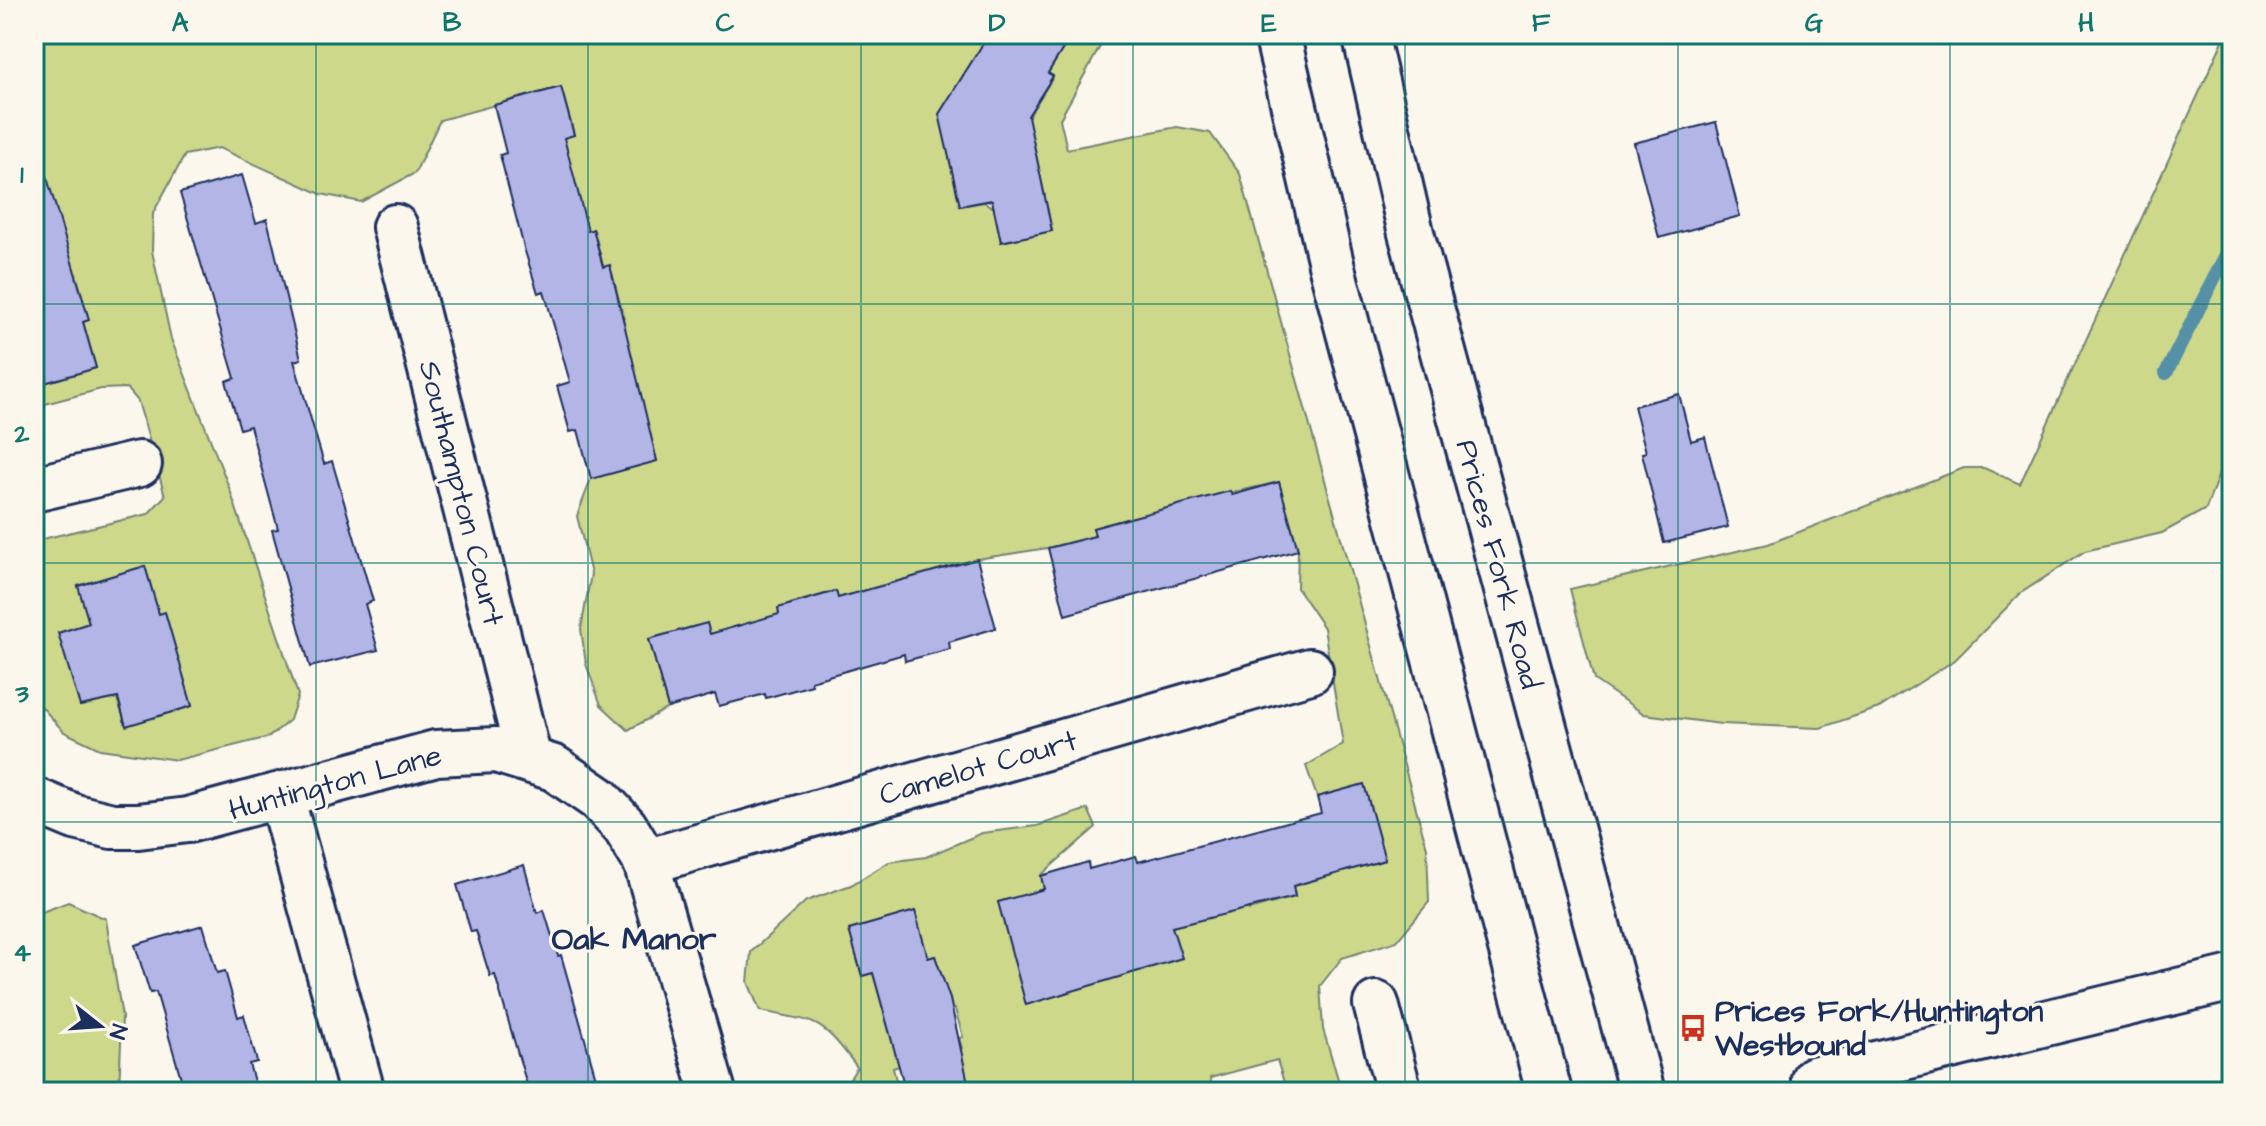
<svg xmlns="http://www.w3.org/2000/svg" width="2266" height="1126" font-family="'Architects Daughter',sans-serif">
  <rect width="100%" height="100%" fill="#fbf7ec"/>
  <filter id="ink" filterUnits="userSpaceOnUse"><feTurbulence type="fractalNoise" baseFrequency=".0125" numOctaves="2"/><feDisplacementMap in="SourceGraphic" scale="16" xChannelSelector="R" yChannelSelector="G"/><feConvolveMatrix kernelMatrix="1 2 1 2 8 2 1 2 1" color-interpolation-filters="sRGB"/></filter>
  <g filter="url(#ink)">
    <!-- green -->
    <g fill="#cdd88b" stroke="#748474" stroke-width="2" fill-rule="evenodd">
      <path d="M 34,34 L 989,34 L 960,206 L 984,202 L 994,208 L 1001,242 L 1052,231 L 1034,145 L 1024,144 L 1021,129 L 1053,77 L 1048,73 L 1072,34 L 1107,34 L 1060,119 L 1067,149 L 1177,127 L 1210,133 L 1240,174 L 1427,848 L 1429,902 L 1397,941 L 1342,958 L 1320,986 L 1323,1029 L 1342,1092 L 1287,1092 L 1277,1060 L 1210,1078 L 1213,1092 L 970,1092 L 958,1049 L 962,1048 L 959,1038 L 963,1037 L 955,1009 L 952,1009 L 935,956 L 928,958 L 914,912 L 849,930 L 862,976 L 873,973 L 899,1066 L 893,1068 L 899,1092 L 842,1092 L 857,1067 C 820,1018 819,1022 760,1011 L 748,982 L 751,952 L 806,901 L 851,885 L 889,862 L 926,857 L 982,833 L 1037,826 L 1088,809 L 1096,827 L 1041,875 L 1044,889 L 1157,931 L 1201,919 L 1246,899 L 1249,910 L 1295,897 L 1293,886 L 1338,873 L 1383,853 L 1364,785 L 1317,797 L 1306,766 L 1343,744 L 1324,628 L 1297,588 L 1298,549 L 1279,482 L 1185,503 L 1186,514 L 1138,516 L 1093,528 L 1095,536 L 1048,548 L 977,559 L 838,598 L 835,591 L 790,604 L 793,617 L 745,624 L 700,637 L 696,626 L 649,639 L 668,708 L 628,730 L 601,705 L 586,664 L 581,629 L 591,574 L 577,516 L 591,479 L 657,460 L 620,321 L 624,319 L 612,273 L 605,274 L 594,230 L 583,233 L 564,138 L 574,134 L 561,87 L 440,120 L 415,173 L 361,202 L 321,194 L 219,148 L 185,155 L 153,213 L 152,251 L 171,339 L 230,490 L 298,695 L 290,720 L 269,737 L 177,760 L 100,749 L 64,732 L 40,705 L 34,692 L 34,541 L 148,514 L 165,496 L 138,401 L 127,388 L 101,389 L 34,407 L 34,386 L 96,368 L 83,321 L 89,319 L 76,274 L 34,233 ZM 145,566 L 159,614 L 165,613 L 192,706 L 126,725 L 78,586 Z"/>
      <path d="M 2226,34 L 2232,34 L 2232,438 L 2206,509 L 2162,533 L 2085,551 L 2021,593 L 1955,660 L 1879,708 L 1820,728 L 1721,724 L 1644,714 L 1594,680 L 1570,589 L 1768,544 L 1964,468 L 1984,468 L 2020,484 Z"/>
      <path d="M 68,902 L 106,919 L 122,1017 L 119,1092 L 34,1092 L 34,915 Z"/>
    </g>
    <g fill="none" stroke-linecap="round" stroke-linejoin="round">
      <!-- stream -->
      <path stroke="#5790a7" stroke-width="14" d="M 2166,373 L 2232,243"/>
    </g>
    <!-- building -->
    <g fill="#b4b5e7" stroke="#1b2f5e" stroke-width="2">
      <path d="M 989,34 L 1072,34 L 1048,73 L 1053,76 L 1028,116 L 1052,231 L 1001,242 L 992,200 L 960,206 L 939,114 Z"/>
      <path d="M 561,87 L 574,135 L 564,138 L 588,231 L 593,229 L 603,267 L 610,265 L 657,461 L 591,479 L 578,430 L 570,432 L 557,386 L 570,382 L 544,291 L 538,293 L 524,248 L 500,155 L 506,153 L 494,105 Z"/>
      <path d="M 1716,122 L 1740,216 L 1659,238 L 1634,143 Z"/>
      <path d="M 46,174 L 89,320 L 83,322 L 96,368 L 34,386 L 34,176 Z"/>
      <path d="M 242,175 L 256,223 L 267,219 L 301,359 L 294,361 L 324,464 L 332,461 L 373,601 L 365,604 L 378,650 L 310,667 L 272,530 L 278,529 L 250,426 L 240,429 L 226,381 L 235,378 L 180,193 Z"/>
      <path d="M 1679,394 L 1691,441 L 1705,437 L 1728,527 L 1664,543 L 1642,453 L 1646,452 L 1634,406 Z"/>
      <path d="M 1279,482 L 1298,550 L 1065,615 L 1048,548 L 1095,536 L 1093,528 L 1230,491 L 1232,495 Z"/>
      <path d="M 977,559 L 996,628 L 949,642 L 950,649 L 905,661 L 904,654 L 811,681 L 812,685 L 766,698 L 765,694 L 719,706 L 715,694 L 668,708 L 649,639 L 707,623 L 710,634 L 779,614 L 778,608 L 836,591 L 838,598 Z"/>
      <path d="M 145,566 L 159,614 L 165,612 L 192,706 L 126,726 L 118,698 L 80,706 L 58,633 L 89,623 L 78,586 Z"/>
      <path d="M 1364,784 L 1385,860 L 1293,886 L 1295,897 L 1172,927 L 1182,958 L 1026,1005 L 998,902 L 1044,889 L 1041,876 L 1088,862 L 1089,869 L 1136,856 L 1138,862 L 1321,813 L 1317,797 Z"/>
      <path d="M 524,865 L 537,913 L 544,910 L 558,956 L 561,955 L 600,1092 L 529,1092 L 495,975 L 490,976 L 476,931 L 471,932 L 457,885 Z"/>
      <path d="M 915,911 L 928,958 L 935,956 L 950,999 L 970,1092 L 906,1092 L 873,973 L 862,976 L 849,930 Z"/>
      <path d="M 203,925 L 217,973 L 225,971 L 238,1017 L 244,1015 L 257,1062 L 249,1064 L 257,1092 L 185,1092 L 156,992 L 150,993 L 135,945 Z"/>
    </g>
    <g fill="none" stroke-linecap="round" stroke-linejoin="round">
      <!-- minor casing -->
      <g stroke="#1b2f5e" stroke-width="50">
        <g id="minor">
          <path d="M 395,227 L 529,759"/>
          <path d="M 34,489 L 139,464"/>
          <path d="M 281,796 L 362,1092"/>
          <path d="M 34,800 L 75,817 L 112,826 L 138,826 L 188,820 L 436,753 L 496,750 L 554,768 L 599,799 L 625,827 L 646,862 L 713,1092"/>
          <path d="M 646,862 L 1310,671"/>
          <path d="M 1376,1004 L 1399,1092"/>
          <path d="M 1814,1079 L 2232,978"/>
        </g>
      </g>
      <!-- major casing -->
      <g stroke="#1b2f5e" stroke-width="50">
        <g id="major">
          <path d="M 1277,34 L 1332,268 L 1549,1092"/>
          <path d="M 1365,34 L 1411,233 L 1642,1092"/>
        </g>
      </g>
      <!-- minor -->
      <use href="#minor" stroke="#fbf7ec" stroke-width="44"/>
      <!-- major -->
      <use href="#major" stroke="#fbf7ec" stroke-width="44"/>
    </g>
  </g>
  <!-- grid -->
  <path fill="none" stroke="#0f766e" stroke-width="2" stroke-opacity="0.55" d="M 316,34 L 316,1092M 588,34 L 588,1092M 861,34 L 861,1092M 1133,34 L 1133,1092M 1405,34 L 1405,1092M 1678,34 L 1678,1092M 1950,34 L 1950,1092M 34,304 L 2232,304M 34,563 L 2232,563M 34,822 L 2232,822"/>
  <!-- icons -->
  <defs>
    <g id="bus-bare" transform="scale(2.16)"><path d="M-5-6H5V4H4V6H2V4H-2V6H-4V4H-5ZM-3.5-4V0h7V-4ZM-3.5 1.2v1.5H-2V1.2ZM2 1.2v1.5H3.5V1.2Z" fill="#c8321e" stroke="#fbf7ec" stroke-width="2.5" paint-order="stroke"/></g>
  </defs>
  <g fill-rule="evenodd">
    <use href="#bus-bare" x="1693" y="1028"/>
  </g>
  <g text-anchor="middle" stroke-width="6" stroke-linejoin="round" paint-order="stroke">
    <!-- street labels -->
    <g font-size="30" fill="#1b2f5e" stroke="#fbf7ec">
      <text transform="translate(462 493) rotate(76)" y="10">Southampton Court</text>
      <text transform="translate(1499 564) rotate(75)" y="10">Prices Fork Road</text>
      <text transform="translate(978 767) rotate(-16)" y="10">Camelot Court</text>
      <text transform="translate(335 782) rotate(-15)" y="10">Huntington Lane</text>
    </g>
    <!-- poi labels -->
    <g font-size="30" font-weight="bold" fill="#1b2f5e" stroke="#fbf7ec" text-anchor="start">
      <text x="1715" y="1021">Prices Fork/Huntington<tspan x="1715" dy="34">Westbound</tspan></text>
    </g>
    <!-- neighbourhood labels -->
    <g font-size="32" font-weight="bold" fill="#1b2f5e" stroke="#fbf7ec">
      <text x="634" y="949">Oak Manor</text>
    </g>
  </g>
  <!-- margin -->
  <rect width="2266" height="1126" fill="none" stroke="#fbf7ec" stroke-width="88"/>
  <!-- north arrow -->
  <g transform="translate(100 1026) rotate(107)" stroke="#fbf7ec" stroke-width="6" paint-order="stroke">
  <path d="M0-6L14 30L0 20L-14 30Z" fill="#1b2f5e"/>
  <text y="-12" font-size="22" font-weight="bold" text-anchor="middle" fill="#1b2f5e">N</text>
  </g>
  <rect x="44" y="44" width="2178" height="1038" fill="none" stroke="#0f766e" stroke-width="3"/>
  <g font-size="26" text-anchor="middle" font-weight="bold" fill="#0f766e">
    <text x="180" y="31">A</text>
    <text x="452" y="31">B</text>
    <text x="725" y="31">C</text>
    <text x="997" y="31">D</text>
    <text x="1269" y="31">E</text>
    <text x="1541" y="31">F</text>
    <text x="1814" y="31">G</text>
    <text x="2086" y="31">H</text>
    <text x="22" y="183">1</text>
    <text x="22" y="442">2</text>
    <text x="22" y="702">3</text>
    <text x="22" y="961">4</text>
  </g>
</svg>
